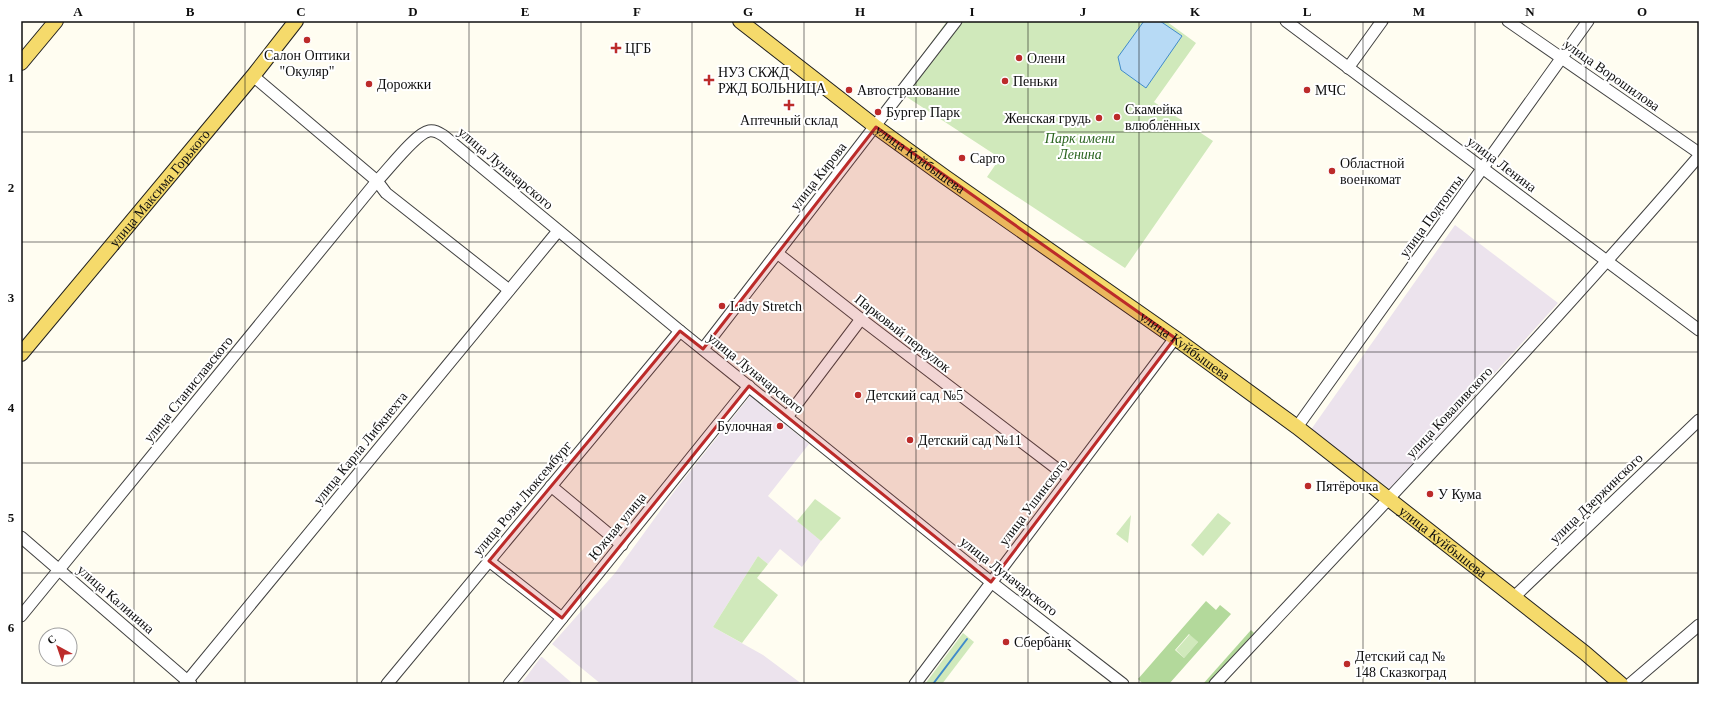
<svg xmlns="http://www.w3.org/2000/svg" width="1720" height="705" font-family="'Times New Roman',serif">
  <rect width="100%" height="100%" fill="#fffdf1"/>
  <!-- industrial -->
  <g fill="#ece3ed">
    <path d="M 1455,225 L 1558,303 L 1390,489 L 1310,431 Z"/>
    <path d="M 750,396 L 809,444 L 768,496 L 821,541 L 802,567 L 780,549 L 768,564 L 758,556 L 713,627 L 763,655 L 802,684 L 601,684 L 552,644 L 615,573 L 676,489 Z"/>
    <path d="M 541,657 L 542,657 L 573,684 L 521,684 Z"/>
  </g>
  <!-- green -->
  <g fill="#d0e9bb">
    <path d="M 947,21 L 1166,21 L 1196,43 L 1154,102 L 1213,141 L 1125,268 L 987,177 L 1000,158 L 896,90 Z"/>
    <path d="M 815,499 L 841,518 L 821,541 L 797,521 Z"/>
    <path d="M 1218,513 L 1231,523 L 1203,556 L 1191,545 Z"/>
    <path d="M 1131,515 L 1128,543 L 1116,534 Z"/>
    <path d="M 758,556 L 768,564 L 757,578 L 778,595 L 742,643 L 713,627 Z"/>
    <path d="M 963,633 L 974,642 L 942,684 L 925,684 Z"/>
    <path d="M 1190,634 L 1198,642 L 1184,658 L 1176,650 Z"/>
  </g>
  <!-- forest -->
  <g fill="#b3d99b" fill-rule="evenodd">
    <path d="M 1206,601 L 1216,610 L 1220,605 L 1231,614 L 1169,684 L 1143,684 L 1138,679 ZM 1189,634 L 1198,642 L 1184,658 L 1175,650 Z"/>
    <path d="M 1251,630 L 1254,633 L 1209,684 L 1203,684 Z"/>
  </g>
  <!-- water -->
  <path fill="#b7daf5" stroke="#408bca" d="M 1144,21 L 1160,21 L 1182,36 L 1146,88 L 1121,70 L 1118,57 Z"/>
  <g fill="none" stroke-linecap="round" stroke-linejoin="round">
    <!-- stream -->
    <path stroke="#408bca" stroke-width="2" d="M 933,684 L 967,639"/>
    <!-- minor casing -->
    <g stroke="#424242" stroke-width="13">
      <g id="minor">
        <path d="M 1286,21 L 1699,330"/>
        <path d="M 1508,21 L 1699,153"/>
        <path d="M 1348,68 L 1382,21"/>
        <path d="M 253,76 L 377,181 L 386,193 L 509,290"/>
        <path d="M 777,253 L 861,319 L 1069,478"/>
        <path d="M 703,349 L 956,21"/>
        <path d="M 787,417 L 861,319"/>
        <path d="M 1297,427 L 1588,21"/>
        <path d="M 551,486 L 622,545"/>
        <path d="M 21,537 L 191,684"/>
        <path d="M 489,561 L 562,618"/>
        <path d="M 1514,597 L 1699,420"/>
        <path d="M 21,616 L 377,181 C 388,170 416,133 429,131 C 435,130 439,133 444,136 L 680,331 L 991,582 L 1123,684"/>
        <path d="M 185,684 L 558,231"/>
        <path d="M 387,684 L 680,331"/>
        <path d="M 509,684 L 749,386"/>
        <path d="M 915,684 L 1175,338"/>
        <path d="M 1215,684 C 1378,510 1543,337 1699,156"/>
        <path d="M 1630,684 L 1699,625"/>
      </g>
    </g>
    <!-- major casing -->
    <g stroke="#202020" stroke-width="16">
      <g id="major">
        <path id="s1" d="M 740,21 L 876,127 L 945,177 L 1175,338 L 1297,427 L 1585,653 L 1621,684"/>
        <path d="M 21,63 L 56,21"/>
        <path id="s2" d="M 21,354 L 253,76 L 296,21"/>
      </g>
    </g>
    <!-- minor -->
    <use href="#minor" stroke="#fff" stroke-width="11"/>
    <!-- major -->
    <use href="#major" stroke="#f5da6b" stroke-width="14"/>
  </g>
  <!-- marked area -->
  <path fill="#bc2b2a" fill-opacity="0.2" stroke="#bc2b2a" stroke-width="3" stroke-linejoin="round" d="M 876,127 L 1175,338 L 991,582 L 749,386 L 562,618 L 489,561 L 680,331 L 703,349 Z"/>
  <!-- grid -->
  <path fill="none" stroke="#0f0f0f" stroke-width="1" stroke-opacity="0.55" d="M 134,21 L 134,684M 245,21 L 245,684M 357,21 L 357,684M 469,21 L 469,684M 581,21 L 581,684M 692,21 L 692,684M 804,21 L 804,684M 916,21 L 916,684M 1028,21 L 1028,684M 1139,21 L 1139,684M 1251,21 L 1251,684M 1363,21 L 1363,684M 1475,21 L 1475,684M 1586,21 L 1586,684M 21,132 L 1699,132M 21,242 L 1699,242M 21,352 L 1699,352M 21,463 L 1699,463M 21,573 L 1699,573"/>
  <!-- markers -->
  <g fill="#bc2b2a" stroke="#fff" stroke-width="1.5">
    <circle cx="307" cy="40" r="4"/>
    <path d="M614 42h4v4h4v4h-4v4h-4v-4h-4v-4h4z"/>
    <circle cx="1019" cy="58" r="4"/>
    <path d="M707 74h4v4h4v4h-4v4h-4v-4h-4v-4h4z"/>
    <circle cx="1005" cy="81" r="4"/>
    <circle cx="369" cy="84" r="4"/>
    <circle cx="849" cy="90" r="4"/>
    <circle cx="1307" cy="90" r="4"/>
    <path d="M787 99h4v4h4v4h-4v4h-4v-4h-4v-4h4z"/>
    <circle cx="878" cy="112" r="4"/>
    <circle cx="1117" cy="117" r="4"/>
    <circle cx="1099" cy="118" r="4"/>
    <circle cx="962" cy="158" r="4"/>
    <circle cx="1332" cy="171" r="4"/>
    <circle cx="722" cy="306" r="4"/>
    <circle cx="858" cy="395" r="4"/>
    <circle cx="780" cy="426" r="4"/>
    <circle cx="910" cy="440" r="4"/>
    <circle cx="1308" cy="486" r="4"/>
    <circle cx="1430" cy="494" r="4"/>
    <circle cx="1006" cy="642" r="4"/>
    <circle cx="1347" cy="664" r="4"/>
  </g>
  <g text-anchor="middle" stroke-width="4" stroke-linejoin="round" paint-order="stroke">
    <!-- poi labels -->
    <g font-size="14" fill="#0f0f0f" stroke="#fff" text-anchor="start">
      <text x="625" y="53">ЦГБ</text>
      <text x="307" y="60" text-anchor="middle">Салон Оптики<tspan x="307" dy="16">"Окуляр"</tspan></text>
      <text x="1027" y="63">Олени</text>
      <text x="718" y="77">НУЗ СКЖД<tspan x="718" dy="16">РЖД БОЛЬНИЦА</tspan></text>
      <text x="1013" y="86">Пеньки</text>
      <text x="377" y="89">Дорожки</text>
      <text x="857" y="95">Автострахование</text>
      <text x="1315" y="95">МЧС</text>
      <text x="1125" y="114">Скамейка<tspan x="1125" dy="16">влюблённых</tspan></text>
      <text x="886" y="117">Бургер Парк</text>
      <text x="1091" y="123" text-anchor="end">Женская грудь</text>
      <text x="789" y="125" text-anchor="middle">Аптечный склад</text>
      <text x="970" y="163">Сарго</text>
      <text x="1340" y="168">Областной<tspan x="1340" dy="16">военкомат</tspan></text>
      <text x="730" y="311">Lady Stretch</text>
      <text x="866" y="400">Детский сад №5</text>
      <text x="772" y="431" text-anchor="end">Булочная</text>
      <text x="918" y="445">Детский сад №11</text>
      <text x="1316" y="491">Пятёрочка</text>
      <text x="1438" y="499">У Кума</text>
      <text x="1014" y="647">Сбербанк</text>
      <text x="1355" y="661">Детский сад №<tspan x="1355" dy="16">148 Сказкоград</tspan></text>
    </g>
    <!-- street labels -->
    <g font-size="14" fill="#0f0f0f" stroke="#fff">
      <text transform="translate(1612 75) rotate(35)" y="5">улица Ворошилова</text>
      <text dy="5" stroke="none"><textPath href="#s1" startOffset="227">улица Куйбышева</textPath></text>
      <text transform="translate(1502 164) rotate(37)" y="5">улица Ленина</text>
      <text transform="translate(506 168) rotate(40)" y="5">улица Луначарского</text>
      <text transform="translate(818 176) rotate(-52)" y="5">улица Кирова</text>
      <text dy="5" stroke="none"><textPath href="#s2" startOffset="216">улица Максима Горького</textPath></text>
      <text transform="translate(1431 216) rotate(-54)" y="5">улица Подтопты</text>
      <text transform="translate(903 333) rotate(38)" y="5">Парковый переулок</text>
      <text dy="5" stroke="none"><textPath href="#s1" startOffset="551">улица Куйбышева</textPath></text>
      <text transform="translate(756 373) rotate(39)" y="5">улица Луначарского</text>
      <text transform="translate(188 389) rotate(-51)" y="5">улица Станиславского</text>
      <text transform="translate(1449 412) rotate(-47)" y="5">улица Коваливского</text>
      <text transform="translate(360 448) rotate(-51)" y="5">улица Карла Либкнехта</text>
      <text transform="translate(522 498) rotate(-50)" y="5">улица Розы Люксембург</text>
      <text transform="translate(1596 498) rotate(-44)" y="5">улица Дзержинского</text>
      <text transform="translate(1033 502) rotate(-53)" y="5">улица Ушинского</text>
      <text transform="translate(617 526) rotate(-51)" y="5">Южная улица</text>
      <text dy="5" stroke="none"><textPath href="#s1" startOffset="875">улица Куйбышева</textPath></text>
      <text transform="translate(1009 576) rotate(38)" y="5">улица Луначарского</text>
      <text transform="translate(116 599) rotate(41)" y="5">улица Калинина</text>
    </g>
    <!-- park labels -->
    <g font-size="14" font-style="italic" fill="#2b6520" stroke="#fff">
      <text x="1080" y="143">Парк имени<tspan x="1080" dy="16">Ленина</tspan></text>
    </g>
  </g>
  <!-- border -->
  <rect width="1720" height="705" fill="none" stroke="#ffffff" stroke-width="44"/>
  <!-- north arrow -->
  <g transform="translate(58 647) rotate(320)"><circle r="19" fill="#ffffff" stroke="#9f9f9f"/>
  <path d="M0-3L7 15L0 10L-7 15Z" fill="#bc2b2a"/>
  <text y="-6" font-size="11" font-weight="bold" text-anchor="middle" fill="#0f0f0f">С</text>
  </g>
  <rect x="22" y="22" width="1676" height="661" fill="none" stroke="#0f0f0f" stroke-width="1.5"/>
  <g font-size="13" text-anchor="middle" font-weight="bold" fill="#0f0f0f">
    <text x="78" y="16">A</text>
    <text x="190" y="16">B</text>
    <text x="301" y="16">C</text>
    <text x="413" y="16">D</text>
    <text x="525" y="16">E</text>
    <text x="637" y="16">F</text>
    <text x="748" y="16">G</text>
    <text x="860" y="16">H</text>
    <text x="972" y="16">I</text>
    <text x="1083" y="16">J</text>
    <text x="1195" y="16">K</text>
    <text x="1307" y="16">L</text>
    <text x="1419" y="16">M</text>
    <text x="1530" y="16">N</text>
    <text x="1642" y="16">O</text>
    <text x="11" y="82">1</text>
    <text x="11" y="192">2</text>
    <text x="11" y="302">3</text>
    <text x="11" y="412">4</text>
    <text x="11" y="522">5</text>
    <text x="11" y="632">6</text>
  </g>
</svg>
